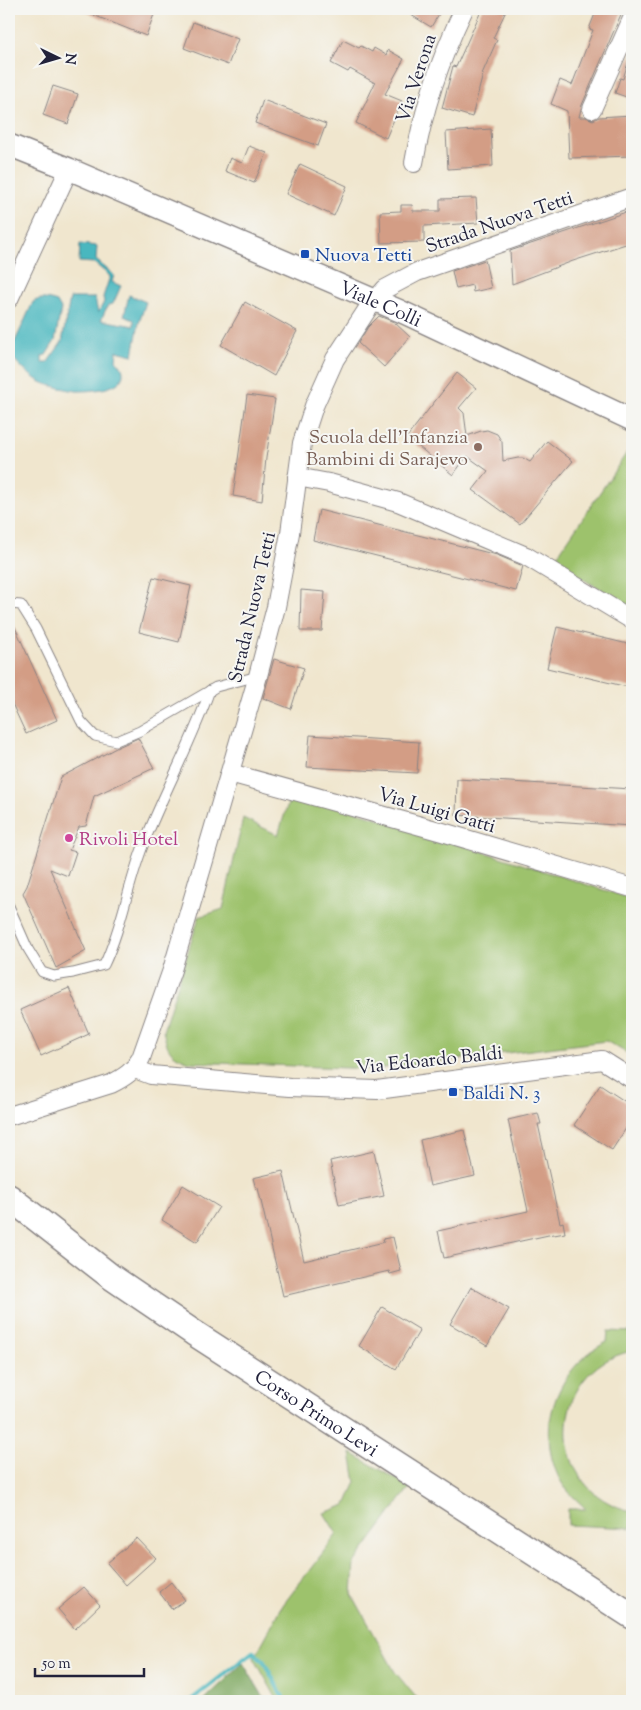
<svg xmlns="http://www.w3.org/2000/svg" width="641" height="1710" font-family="'Sorts Mill Goudy',serif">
  <rect width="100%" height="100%" fill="#f6f6f2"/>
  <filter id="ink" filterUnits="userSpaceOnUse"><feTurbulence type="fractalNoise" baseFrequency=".02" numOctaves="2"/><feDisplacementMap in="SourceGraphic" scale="10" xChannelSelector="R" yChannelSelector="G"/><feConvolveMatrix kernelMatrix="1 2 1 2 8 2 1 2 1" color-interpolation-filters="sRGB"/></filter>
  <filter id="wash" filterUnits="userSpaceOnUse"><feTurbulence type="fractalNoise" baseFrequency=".0096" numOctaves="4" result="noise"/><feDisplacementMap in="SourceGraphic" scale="20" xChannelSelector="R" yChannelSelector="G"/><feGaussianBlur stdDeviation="1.12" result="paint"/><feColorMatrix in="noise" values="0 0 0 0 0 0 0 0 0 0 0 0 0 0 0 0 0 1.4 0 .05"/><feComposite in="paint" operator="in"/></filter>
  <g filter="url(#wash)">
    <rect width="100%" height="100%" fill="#f0e6ce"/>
    <!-- green -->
    <g fill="#9dc26c" stroke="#607254">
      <path d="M 632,445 L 632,607 L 553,562 Z"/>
      <path d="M 292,791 L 632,899 L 632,1056 L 606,1041 L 374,1069 L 190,1062 C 170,1055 168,1051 163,1031 L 199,917 L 223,909 L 243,818 L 278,835 Z"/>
      <path d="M 608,1331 L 632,1332 L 632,1351 C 545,1369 545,1493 632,1511 L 632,1528 L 568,1525 L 568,1509 L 586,1509 C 577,1500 566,1491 560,1480 C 534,1430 557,1366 607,1342 Z"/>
      <path d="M 351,1453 L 410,1487 L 354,1563 L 352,1594 L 395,1672 L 419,1701 L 278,1701 L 254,1658 L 283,1605 L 337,1534 L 324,1513 L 346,1505 L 356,1482 Z"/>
    </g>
    <!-- forest -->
    <path fill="#7ea860" stroke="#50654e" d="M 243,1663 L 266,1701 L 203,1701 Z"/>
    <!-- water -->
    <path fill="#48b7bf" stroke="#356c7d" d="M 80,244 L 97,246 L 96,260 L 114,275 L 112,282 L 121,286 L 113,304 L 108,305 L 101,320 L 134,326 L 134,320 L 124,316 L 129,295 L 146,302 L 139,323 L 133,355 L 117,351 L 116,360 C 120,364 123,368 123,373 C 124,390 89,391 77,391 C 69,390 50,386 43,383 C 33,379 17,364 11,355 L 12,348 L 33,302 C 41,297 48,299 57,302 L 61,309 L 55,341 L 46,355 L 42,356 L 42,363 L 47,363 L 62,342 L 70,298 L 95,298 L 98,313 L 104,302 L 103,297 L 110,276 L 94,263 L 79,262 Z"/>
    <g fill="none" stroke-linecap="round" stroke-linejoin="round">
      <!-- stream -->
      <path stroke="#48b7bf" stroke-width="4.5" d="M 190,1701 L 253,1652 L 264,1662 L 285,1701"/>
    </g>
    <g id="blocks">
      <!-- building -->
      <g fill="#d39d85">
        <path d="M 78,9 L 156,9 L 146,36 Z"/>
        <path d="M 401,9 L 442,9 L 431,27 Z"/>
        <path d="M 482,9 L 507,9 L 493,38 L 497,40 L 482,74 L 483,74 L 472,117 L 442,108 L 453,66 L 456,67 Z"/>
        <path d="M 597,9 L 613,9 L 622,12 L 582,105 L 579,117 L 586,117 L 593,120 L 599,117 L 632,115 L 632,156 L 569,158 L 567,111 L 551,104 L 560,80 L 572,85 L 593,30 L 589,29 Z"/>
        <path d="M 193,22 L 238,39 L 228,65 L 184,48 Z"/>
        <path d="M 343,40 L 359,48 L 361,46 L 372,52 L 374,48 L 386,55 L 388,50 L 404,59 L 385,94 L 402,101 L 386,138 L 356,123 L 375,83 L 350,69 L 348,72 L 331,63 Z"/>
        <path d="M 630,56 L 632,57 L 632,99 L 615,93 L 620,78 L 623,79 Z"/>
        <path d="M 53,86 L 78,94 L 68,124 L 43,115 Z"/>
        <path d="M 263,100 L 326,124 L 318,146 L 255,123 Z"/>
        <path d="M 491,129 L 493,166 L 448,169 L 446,132 Z"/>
        <path d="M 249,146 L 267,153 L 254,183 L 225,171 L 230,158 L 242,163 Z"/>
        <path d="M 300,164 L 347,186 L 334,216 L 286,194 Z"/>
        <path d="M 476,198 L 478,223 L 424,226 L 424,242 L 381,243 L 380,212 L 401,211 L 401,205 L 412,205 L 413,211 L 440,211 L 440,199 Z"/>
        <path d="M 632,210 L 632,242 L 573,261 L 512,284 L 510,251 Z"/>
        <path d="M 485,260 L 491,288 L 473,292 L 472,285 L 456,289 L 452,271 Z"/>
        <path d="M 245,302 L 297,331 L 274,376 L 221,345 Z"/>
        <path d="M 379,316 L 394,322 L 410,337 L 384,367 L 358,343 L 368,327 Z"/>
        <path d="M 457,373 L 476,388 L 459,408 L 464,413 L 467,436 L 481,431 L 487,430 L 497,434 L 502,442 L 503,461 L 518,458 L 523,458 L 530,462 L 547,441 L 573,461 L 520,524 L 473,490 L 488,471 L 467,456 L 453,475 L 407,437 Z"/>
        <path d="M 247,395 L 275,399 L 266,458 L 262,501 L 233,496 Z"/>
        <path d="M 319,510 L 497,555 L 523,566 L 516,591 L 313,540 Z"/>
        <path d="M 153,577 L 191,586 L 179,642 L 139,632 Z"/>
        <path d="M 301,590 L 325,592 L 322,631 L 300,631 Z"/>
        <path d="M 9,614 L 57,720 L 26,734 L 9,697 Z"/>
        <path d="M 557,627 L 632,645 L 632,688 L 547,668 Z"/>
        <path d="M 274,659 L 304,668 L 291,709 L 263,698 Z"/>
        <path d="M 310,735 L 419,742 L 417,773 L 307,767 Z"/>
        <path d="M 138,738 L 154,768 L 94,796 L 86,826 L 79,827 L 69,850 L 76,852 L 68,876 L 50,869 L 86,951 L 56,968 L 23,893 L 27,886 L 61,777 L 118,747 Z"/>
        <path d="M 457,779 L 632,789 L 632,826 L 456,815 Z"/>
        <path d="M 69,988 L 89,1034 L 41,1056 L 20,1010 Z"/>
        <path d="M 600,1085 L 632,1106 L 632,1119 L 612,1150 L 574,1125 Z"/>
        <path d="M 538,1113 L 541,1124 L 538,1124 L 560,1223 L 563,1222 L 565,1233 L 554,1235 L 553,1234 L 444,1258 L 438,1231 L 528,1211 L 508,1120 Z"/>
        <path d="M 464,1130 L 475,1176 L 430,1186 L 420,1140 Z"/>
        <path d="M 374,1151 L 384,1196 L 339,1205 L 330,1161 Z"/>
        <path d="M 283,1171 L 304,1261 L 384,1242 L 383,1239 L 393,1237 L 401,1271 L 390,1274 L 389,1271 L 283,1296 L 258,1188 L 256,1189 L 253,1178 Z"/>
        <path d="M 183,1185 L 219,1207 L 197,1242 L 162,1220 Z"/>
        <path d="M 471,1287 L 509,1309 L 487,1346 L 450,1324 Z"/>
        <path d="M 382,1307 L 420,1330 L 396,1369 L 359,1346 Z"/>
        <path d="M 137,1538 L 156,1558 L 126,1585 L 107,1563 Z"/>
        <path d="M 171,1582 L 185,1600 L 172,1609 L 159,1592 Z"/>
        <path d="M 84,1587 L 100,1605 L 75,1629 L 58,1609 Z"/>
      </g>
    </g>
  </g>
  <g filter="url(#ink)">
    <use href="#blocks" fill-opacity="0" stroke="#898484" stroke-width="1"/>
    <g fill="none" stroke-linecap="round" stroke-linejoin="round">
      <!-- service casing -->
      <g stroke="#898484" stroke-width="11">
        <g id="service">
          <path d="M 9,604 L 21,605 L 36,629 L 81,721 L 95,736 L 116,741 L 140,731 L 216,687 L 258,676"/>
          <path d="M 9,906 L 28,949 L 42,972 L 54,976 L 73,973 L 104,965 C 123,925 128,882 145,841 C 165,790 192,742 210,690"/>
        </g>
      </g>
      <!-- minor casing -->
      <g stroke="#898484" stroke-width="20">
        <g id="minor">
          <path d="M 592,109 L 632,19"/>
          <path d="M 414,163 C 423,110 441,57 464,9"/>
          <path d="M 9,299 L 69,169"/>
          <path d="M 297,477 L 329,483 L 398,502 L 526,556 L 632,620"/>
          <path d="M 230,773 L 439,831 L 632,888"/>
          <path d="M 135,1069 L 151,1075 L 290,1087 L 377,1090 L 602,1060 L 632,1079"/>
          <path d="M 9,1116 L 111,1084 C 125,1077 134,1071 141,1058 L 172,970 L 258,676 L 276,607 L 290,533 L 302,443 L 314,406 L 335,359 L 367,310 L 385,289 L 417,272 L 632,197"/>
        </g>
      </g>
      <!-- tertiary casing -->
      <g stroke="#898484" stroke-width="24">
        <g id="tertiary">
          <path id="s1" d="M 9,145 L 69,169 L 400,311 L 632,420"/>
        </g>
      </g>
      <!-- secondary casing -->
      <g stroke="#898484" stroke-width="28">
        <g id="secondary">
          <path id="s2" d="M 9,1197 L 110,1276 L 194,1333 L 632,1616"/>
        </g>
      </g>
      <!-- service -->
      <use href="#service" stroke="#fff" stroke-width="9"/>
      <!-- minor -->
      <use href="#minor" stroke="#fff" stroke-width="18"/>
      <!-- tertiary -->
      <use href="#tertiary" stroke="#fff" stroke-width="21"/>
      <!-- secondary -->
      <use href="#secondary" stroke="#fff" stroke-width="25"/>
    </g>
  </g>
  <!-- markers -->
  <g fill="#1a4fb4" stroke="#f6f6f2" stroke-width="2">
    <rect x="300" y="249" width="10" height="10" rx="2.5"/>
    <rect x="448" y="1087" width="10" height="10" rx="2.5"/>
  </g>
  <circle fill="#8d6e63" stroke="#f6f6f2" stroke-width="2" cx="478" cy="447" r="5"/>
  <circle fill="#d1479c" stroke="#f6f6f2" stroke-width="2" cx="69" cy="838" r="5"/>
  <g text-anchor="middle" stroke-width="4" stroke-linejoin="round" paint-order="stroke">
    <!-- street labels -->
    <g font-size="19" fill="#22223b" stroke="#f6f6f2">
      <text transform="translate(415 78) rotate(-72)" y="7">Via Verona</text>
      <text transform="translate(499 221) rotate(-19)" y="7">Strada Nuova Tetti</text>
      <text dy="7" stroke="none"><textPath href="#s1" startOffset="404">Viale Colli</textPath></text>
      <text transform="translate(251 607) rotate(-77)" y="7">Strada Nuova Tetti</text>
      <text transform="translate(437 809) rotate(16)" y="7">Via Luigi Gatti</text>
      <text transform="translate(429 1059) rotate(-6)" y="7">Via Edoardo Baldi</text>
      <text dy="7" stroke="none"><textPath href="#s2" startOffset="376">Corso Primo Levi</textPath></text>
    </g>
    <!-- transit labels -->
    <g font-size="19" fill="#164399" stroke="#f6f6f2" text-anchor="start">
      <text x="315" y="261">Nuova Tetti</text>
      <text x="463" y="1099">Baldi N. 3</text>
    </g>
    <!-- education labels -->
    <g font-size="19" fill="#785e54" stroke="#f6f6f2" text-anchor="end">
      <text x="468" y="443">Scuola dell'Infanzia<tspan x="468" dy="22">Bambini di Sarajevo</tspan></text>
    </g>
    <!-- hotel labels -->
    <g font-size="19" fill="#b23c85" stroke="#f6f6f2" text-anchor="start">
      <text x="79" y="845">Rivoli Hotel</text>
    </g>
  </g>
  <!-- margin -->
  <rect width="641" height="1710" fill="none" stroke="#f6f6f2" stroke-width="30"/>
  <!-- north arrow -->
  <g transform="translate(58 58) rotate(95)" stroke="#f6f6f2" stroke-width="4" paint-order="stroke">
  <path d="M0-4L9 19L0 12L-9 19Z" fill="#22223b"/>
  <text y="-8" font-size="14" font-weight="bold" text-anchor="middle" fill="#22223b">N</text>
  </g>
  <!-- scale -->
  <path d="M35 1668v8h109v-8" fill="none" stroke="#22223b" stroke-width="2.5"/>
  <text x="42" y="1668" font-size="15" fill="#22223b" stroke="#f6f6f2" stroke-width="4" paint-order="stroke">50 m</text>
</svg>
